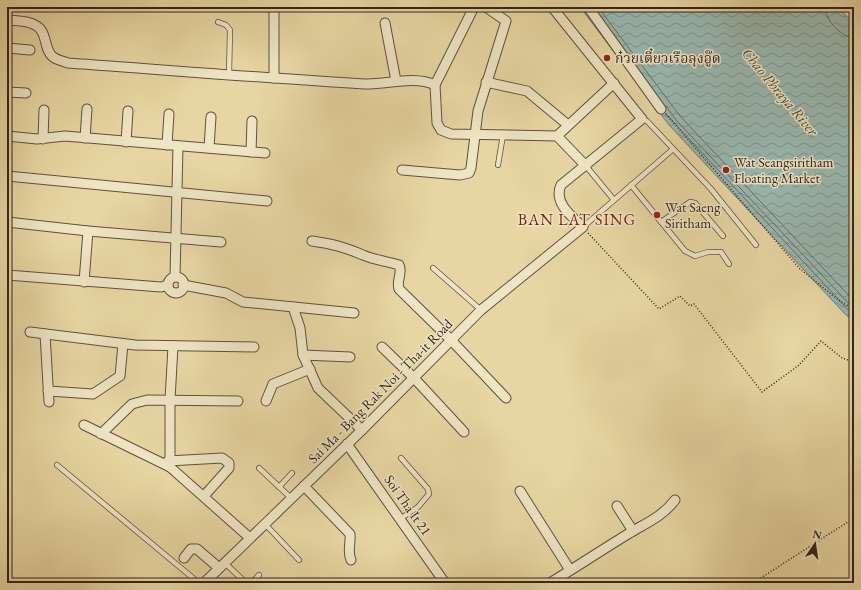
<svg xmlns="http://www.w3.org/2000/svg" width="861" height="590" font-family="'EB Garamond','Noto Serif Thai',serif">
  <defs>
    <pattern id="water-waves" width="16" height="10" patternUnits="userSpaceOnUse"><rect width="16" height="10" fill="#99b7af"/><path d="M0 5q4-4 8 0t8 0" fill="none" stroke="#7d958e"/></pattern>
  </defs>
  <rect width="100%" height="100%" fill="#e7d6a3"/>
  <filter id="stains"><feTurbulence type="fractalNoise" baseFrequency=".005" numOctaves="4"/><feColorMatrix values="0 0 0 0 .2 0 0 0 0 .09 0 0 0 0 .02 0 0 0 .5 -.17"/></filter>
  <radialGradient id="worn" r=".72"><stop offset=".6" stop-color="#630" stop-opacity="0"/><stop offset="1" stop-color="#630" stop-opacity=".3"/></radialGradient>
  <!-- water -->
  <path fill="url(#water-waves)" stroke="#707d75" d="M 580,7 L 838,7 L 854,24 L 854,321 L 845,314 L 669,125 Z"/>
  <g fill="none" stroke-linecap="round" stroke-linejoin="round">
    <!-- shore -->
    <g stroke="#666e67" stroke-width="1">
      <path d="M 598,7 L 680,116 L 854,301"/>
      <path d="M 825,7 C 825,20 841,37 854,38"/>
      <path d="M 666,106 L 676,120 L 854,309"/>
      <path d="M 665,113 L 854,316"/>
    </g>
    <!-- lane casing -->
    <g stroke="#5f5140" stroke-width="6">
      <g id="lane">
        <path d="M 218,22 L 226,25 L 230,30 L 229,74"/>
        <path d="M 642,119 L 647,121 L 711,189 L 756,245"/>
        <path d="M 498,165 L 503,135"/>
        <path d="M 586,166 L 614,200"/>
        <path d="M 631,185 L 685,251 L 695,256 L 708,252 L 721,252 L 729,264"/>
        <path d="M 661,222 L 690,202 L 695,203 L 723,236"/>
        <path d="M 583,227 L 672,150"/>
        <path d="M 433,268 L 481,310"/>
        <path d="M 57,465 L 199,583"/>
        <path d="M 259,468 L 291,498"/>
        <path d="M 279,487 L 292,473"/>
        <path d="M 400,519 L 418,507 L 429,494 L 428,489 L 401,458"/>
        <path d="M 265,524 L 299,560"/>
        <path d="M 225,563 L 246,583"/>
        <path d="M 252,583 L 259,575"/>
      </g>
    </g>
    <!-- street casing -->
    <g stroke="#5f5140" stroke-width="11">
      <g id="street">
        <path d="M 474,7 L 435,85 L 437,123 L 441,130 L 451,134 L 557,136 L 586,166"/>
        <path d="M 588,7 L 661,109"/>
        <path d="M 7,20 C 16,21 27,20 35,25 C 48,31 43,49 53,57 C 57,60 63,61 68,63 C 167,70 265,78 364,84 C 387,85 413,75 435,85"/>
        <path d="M 385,23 L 396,81"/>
        <path d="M 7,48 L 30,50"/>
        <path d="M 274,78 L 274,7"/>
        <path d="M 486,82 L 527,91 L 568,125"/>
        <path d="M 7,92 L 26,93"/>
        <path d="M 7,136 L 37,139 L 65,136 L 265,153"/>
        <path d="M 557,136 L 614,83"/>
        <path d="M 85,138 L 87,109"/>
        <path d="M 43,139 L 44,110"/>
        <path d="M 126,142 L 128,111"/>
        <path d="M 167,145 L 169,114"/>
        <path d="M 209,148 L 211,117"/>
        <path d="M 251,152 L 252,121"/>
        <path d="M 402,170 L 460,175 L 469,173 L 471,168 L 478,111 L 506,21 L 486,7"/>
        <path d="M 7,176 L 267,201"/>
        <path d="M 7,222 L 88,231 L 221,242"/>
        <path d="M 312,241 C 333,244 344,247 363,255 C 374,260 387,261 399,265 C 403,272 396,281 399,289 L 451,340 L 506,398"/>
        <path d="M 7,275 L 161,287 L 168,285"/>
        <path d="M 175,277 L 178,146"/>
        <circle cx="176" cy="285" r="8"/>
        <path d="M 84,282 L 88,231"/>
        <path d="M 183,285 L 226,293 L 243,302 L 354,313"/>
        <path d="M 293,307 L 300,328 L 303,355 L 318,388 L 362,430"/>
        <path d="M 30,332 L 135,345 L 254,347"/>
        <path d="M 45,334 L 49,402"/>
        <path d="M 382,347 L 414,378 L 464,432"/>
        <path d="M 303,355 L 350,357"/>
        <path d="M 48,391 L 93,394 L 120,376 L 123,344"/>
        <path d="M 266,401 L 273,384 L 310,369"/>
        <path d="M 84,425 L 170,467 L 250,538"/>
        <path d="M 101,434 L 132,404 L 147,400 L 238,401"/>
        <path d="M 347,444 L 445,583"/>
        <path d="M 168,461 L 222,458 L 229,463 L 229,468 L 204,496"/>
        <path d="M 170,467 L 170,400 L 173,346"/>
        <path d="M 304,486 L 350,534 C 351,544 347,551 351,560"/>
        <path d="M 520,491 L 570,570"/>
        <path d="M 617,506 L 633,531"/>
        <path d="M 184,558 L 191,549 L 197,549 L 219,568"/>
        <path d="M 204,583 L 362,430 L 481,310 L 583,227 C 571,216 553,202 561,185 L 642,119 L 552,7"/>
        <path d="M 550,583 C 576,567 602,550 628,534 C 646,523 662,517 675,500"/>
      </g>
    </g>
    <!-- path -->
    <g stroke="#32251f" stroke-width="1.5" stroke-dasharray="1 2" stroke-linecap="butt">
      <path d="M 666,114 L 800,269 L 841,302 L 854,309"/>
      <path d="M 588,233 L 659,309 L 680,296 L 690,306 L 694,304 L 762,392 L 798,366 L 821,341 L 842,358 L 854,362"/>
      <path d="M 753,583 L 854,518"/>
    </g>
    <!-- lane -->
    <use href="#lane" stroke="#efe4c3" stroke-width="4.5"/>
    <!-- street -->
    <use href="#street" stroke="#efe4c3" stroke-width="9"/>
  </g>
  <!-- markers -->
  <g fill="#8f2418" stroke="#efe4c3" stroke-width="1.5">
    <circle cx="607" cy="58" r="4"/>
    <circle cx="726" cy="170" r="4"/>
    <circle cx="657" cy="215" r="4"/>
  </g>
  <g text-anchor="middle" stroke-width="3" stroke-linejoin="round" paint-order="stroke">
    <!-- poi labels -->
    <g font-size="14" fill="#32251f" stroke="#efe4c3" text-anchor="start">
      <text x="615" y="63">ก๋วยเตี๋ยวเรือลุงอู๊ด</text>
      <text x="734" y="167">Wat Seangsiritham<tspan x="734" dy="16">Floating Market</tspan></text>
      <text x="665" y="212">Wat Saeng<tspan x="665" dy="16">Siritham</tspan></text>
    </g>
    <!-- street labels -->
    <g font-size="14" fill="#32251f" stroke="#efe4c3">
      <text transform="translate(380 391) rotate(-45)" y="5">Sai Ma - Bang Rak Noi - Tha-it Road</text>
      <text transform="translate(408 505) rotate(55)" y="5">Soi Tha It 21</text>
    </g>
    <!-- water labels -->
    <g font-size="15" font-style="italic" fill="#4c4a43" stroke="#efe4c3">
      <text transform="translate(780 92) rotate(50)" y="5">Chao Phraya River</text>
    </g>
    <!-- quarter labels -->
    <g font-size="16" letter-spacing="1" fill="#7a1f14" stroke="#efe4c3">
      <text x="577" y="225">BAN LAT SING</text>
    </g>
  </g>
  <!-- margin -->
  <rect width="861" height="590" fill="none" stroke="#e7d6a3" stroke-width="24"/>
  <rect x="8" y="8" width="845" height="574" fill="none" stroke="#32251f" stroke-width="2"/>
  <rect x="12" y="12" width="837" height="566" fill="none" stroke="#32251f"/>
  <!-- north arrow -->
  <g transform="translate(815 544) rotate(13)" stroke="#efe4c3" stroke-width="3" paint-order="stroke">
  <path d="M0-3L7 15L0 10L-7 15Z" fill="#32251f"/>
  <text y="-6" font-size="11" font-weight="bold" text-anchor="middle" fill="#32251f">N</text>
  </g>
  <rect width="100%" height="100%" filter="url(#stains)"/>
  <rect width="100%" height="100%" fill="url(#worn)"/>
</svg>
